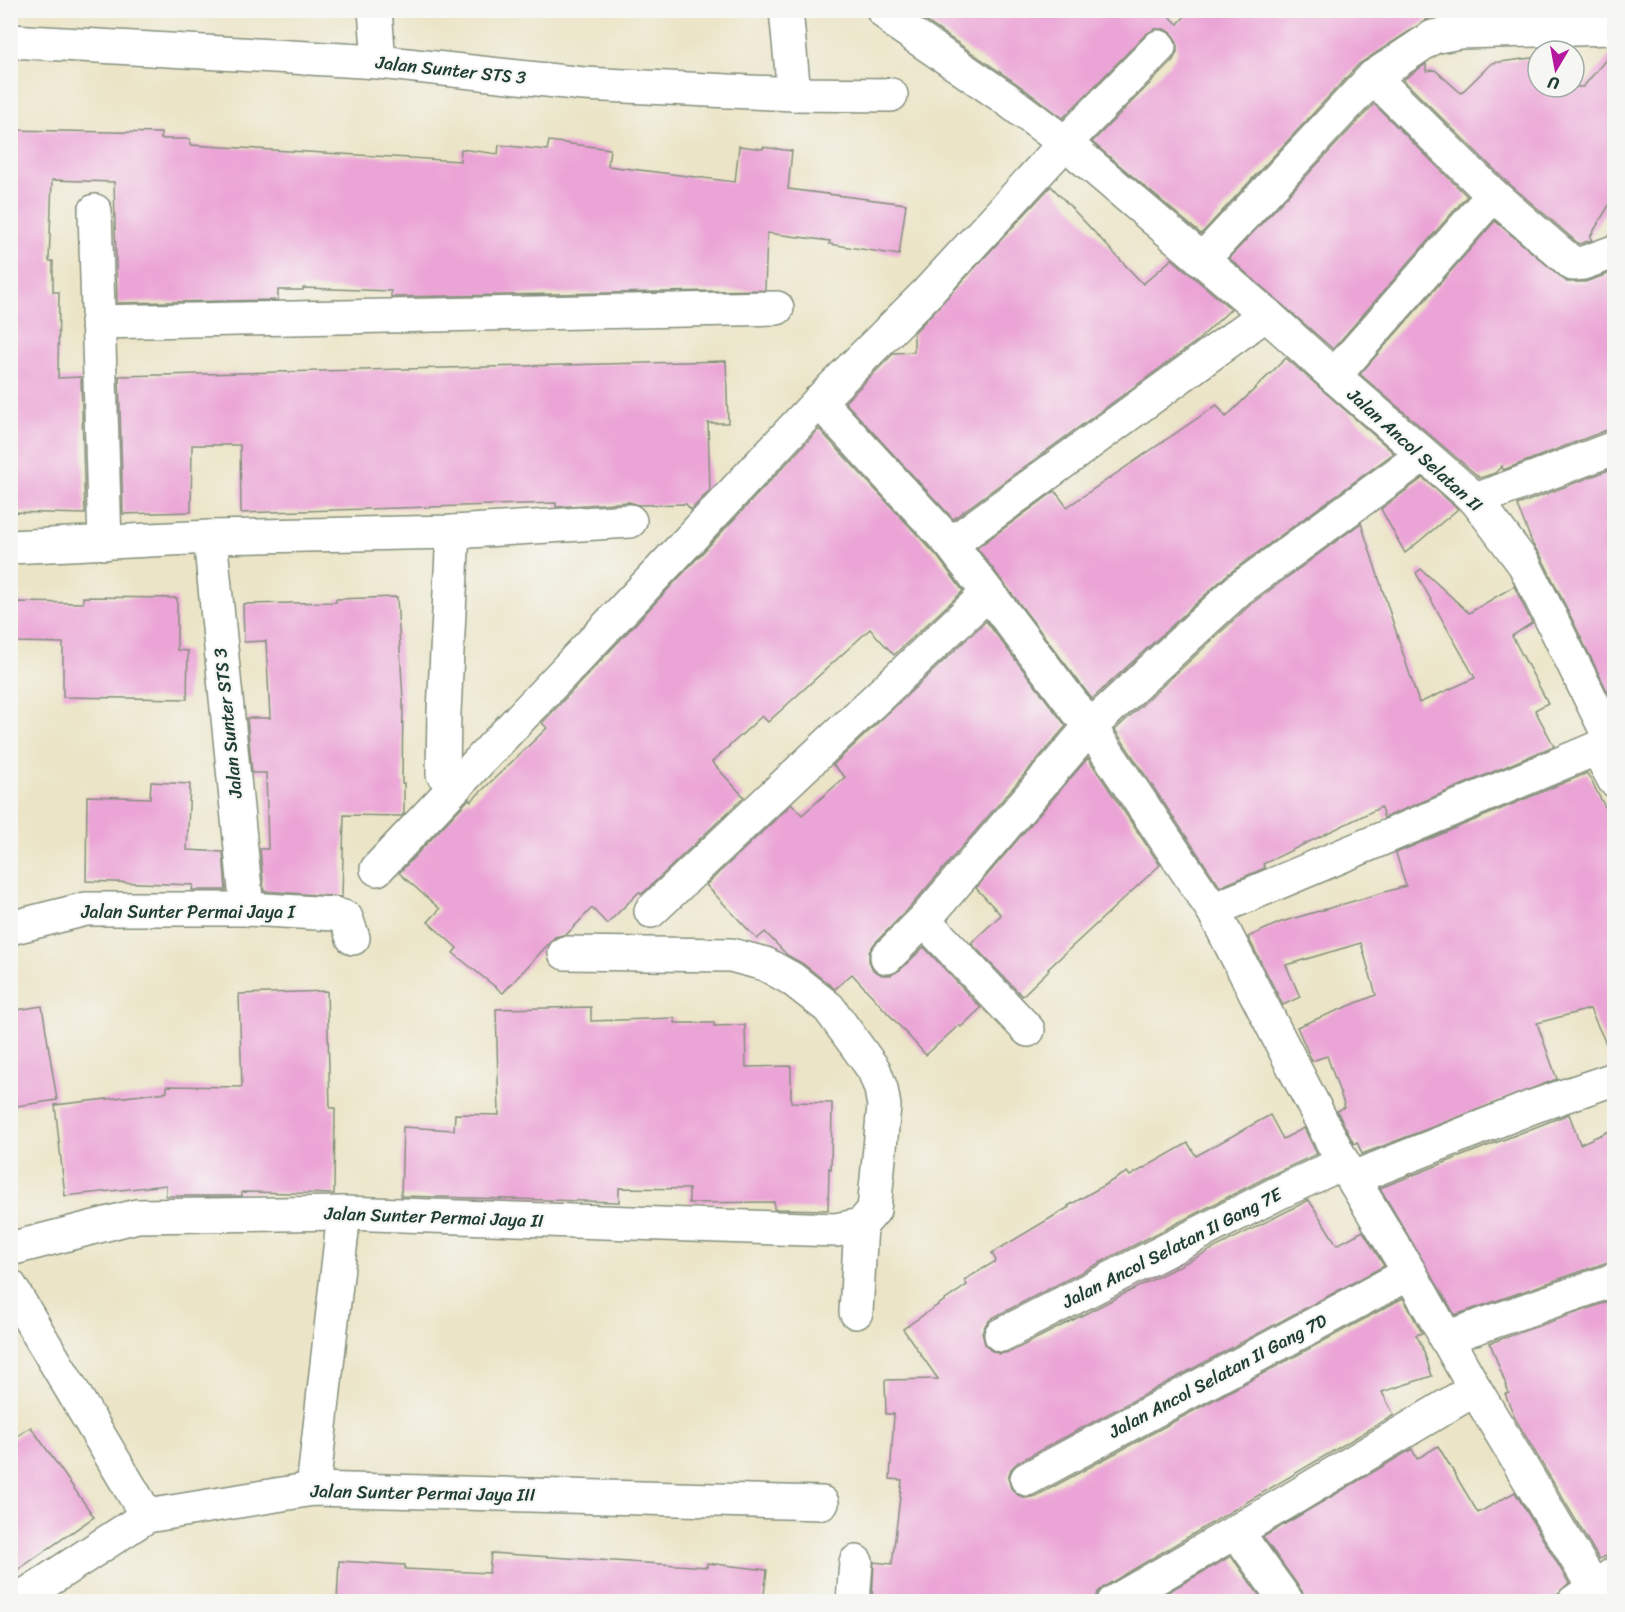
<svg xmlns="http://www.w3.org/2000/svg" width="1625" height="1612" font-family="Sriracha,sans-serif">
  <rect width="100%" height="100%" fill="#f6f6f2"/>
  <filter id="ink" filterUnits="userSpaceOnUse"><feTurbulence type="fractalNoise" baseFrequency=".0167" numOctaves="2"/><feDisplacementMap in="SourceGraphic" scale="12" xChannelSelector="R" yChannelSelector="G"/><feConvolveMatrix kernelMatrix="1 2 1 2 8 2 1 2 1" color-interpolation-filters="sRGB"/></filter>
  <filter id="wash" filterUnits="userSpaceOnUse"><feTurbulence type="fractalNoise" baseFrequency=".008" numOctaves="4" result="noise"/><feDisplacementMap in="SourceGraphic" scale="24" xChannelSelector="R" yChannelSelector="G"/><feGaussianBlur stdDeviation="1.35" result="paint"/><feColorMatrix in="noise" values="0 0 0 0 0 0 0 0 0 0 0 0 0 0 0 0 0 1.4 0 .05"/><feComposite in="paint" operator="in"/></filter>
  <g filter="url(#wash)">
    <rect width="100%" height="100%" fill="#ebe4c6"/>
    <g id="blocks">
      <!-- building -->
      <g fill="#eba4d6">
        <path d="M 910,10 L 1162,10 L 1178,24 L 1190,10 L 1428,10 L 1428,19 L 1359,64 L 1201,234 L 1092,142 L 1173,60 L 1177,52 L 1177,43 L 1172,33 L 1164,29 L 1155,29 L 1146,34 L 1063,118 L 1016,83 Z"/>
        <path d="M 1614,50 L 1614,197 L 1590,237 L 1592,240 L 1579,244 L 1506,181 L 1403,80 L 1426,64 L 1426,71 L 1435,70 L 1461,93 L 1492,63 L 1538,57 L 1538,87 L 1583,87 Z"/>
        <path d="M 1374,104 L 1467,196 L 1333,349 L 1229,258 Z"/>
        <path d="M 10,130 L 161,133 L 161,139 L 190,139 L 190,145 L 460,161 L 461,149 L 498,154 L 499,145 L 547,150 L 549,141 L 610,149 L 608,166 L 735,182 L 739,146 L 763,149 L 763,147 L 792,151 L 788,189 L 906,204 L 899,255 L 829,244 L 830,241 L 767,233 L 765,290 L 391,297 L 391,291 L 303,288 L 303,290 L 278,290 L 278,300 L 117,303 L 114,182 L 52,180 L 49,261 L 53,261 L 53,292 L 59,292 L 58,378 L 81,377 L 85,514 L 10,512 Z"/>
        <path d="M 1051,186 L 1143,284 L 1172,259 L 1231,309 L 1197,341 L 953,519 L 845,402 L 894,353 L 914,352 L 914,333 Z"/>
        <path d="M 1495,221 L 1567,282 L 1585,282 L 1614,272 L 1614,430 L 1607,430 L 1503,470 L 1502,466 L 1495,473 L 1480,478 L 1360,374 Z"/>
        <path d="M 1286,358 L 1394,453 L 1228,574 L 1092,699 L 977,548 L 1055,491 L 1067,507 L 1217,405 L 1226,417 Z"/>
        <path d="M 726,361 L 728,423 L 708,423 L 710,490 L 691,510 L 686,504 L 639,505 L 629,502 L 556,507 L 556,503 L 241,513 L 240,445 L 192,445 L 191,512 L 123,514 L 119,376 Z"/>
        <path d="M 819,429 L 937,556 L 963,591 L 894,655 L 870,629 L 768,722 L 762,716 L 712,762 L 744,797 L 642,894 L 639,892 L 607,924 L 592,908 L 567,934 L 555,937 L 503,993 L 453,953 L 457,948 L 428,922 L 440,909 L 399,873 L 469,799 L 471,801 L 547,728 L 542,723 Z"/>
        <path d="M 1614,468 L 1614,705 L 1541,556 L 1533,545 L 1517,505 Z"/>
        <path d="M 1423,478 L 1458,509 L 1405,553 L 1381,509 Z"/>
        <path d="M 1361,523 L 1419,703 L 1475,678 L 1416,573 L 1421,569 L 1469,613 L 1514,586 L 1532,623 L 1512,636 L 1548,703 L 1535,710 L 1554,746 L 1384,818 L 1381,807 L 1263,864 L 1265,868 L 1220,887 L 1115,730 L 1251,604 Z"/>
        <path d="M 83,597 L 177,598 L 177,650 L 188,651 L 187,699 L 63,697 L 63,643 L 17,642 L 18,602 L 83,603 Z"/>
        <path d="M 397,597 L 403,700 L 402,783 L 404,783 L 404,813 L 402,816 L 344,815 L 342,897 L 264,891 L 260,849 L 268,849 L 266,773 L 252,773 L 247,718 L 270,718 L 266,641 L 244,642 L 243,604 L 336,602 L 336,599 Z"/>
        <path d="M 986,621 L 1066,726 L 910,907 L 874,944 L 869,952 L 869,961 L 873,970 L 882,975 L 891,975 L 900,970 L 924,947 L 981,1008 L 961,1027 L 959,1025 L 926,1055 L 852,974 L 835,989 L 803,964 L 787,955 L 765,932 L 757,939 L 706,885 L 792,804 L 802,815 L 845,777 L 833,765 Z"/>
        <path d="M 1088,758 L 1160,865 L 1048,969 L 1049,970 L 1022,996 L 971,943 L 1001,915 L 976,888 Z"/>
        <path d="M 1587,773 L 1614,824 L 1614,1061 L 1590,1009 L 1537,1023 L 1557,1079 L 1362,1154 L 1357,1142 L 1354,1144 L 1337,1111 L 1345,1107 L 1327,1056 L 1312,1061 L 1297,1027 L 1376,995 L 1361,943 L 1286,965 L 1300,997 L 1283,1005 L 1248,937 L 1281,922 L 1406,886 L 1396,853 Z"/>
        <path d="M 151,782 L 190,784 L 187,850 L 223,852 L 226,890 L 192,890 L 193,885 L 86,881 L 87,796 L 150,798 Z"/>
        <path d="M 327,991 L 330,1108 L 335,1108 L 334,1194 L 242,1192 L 242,1196 L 166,1196 L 166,1185 L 65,1196 L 55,1105 L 167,1092 L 167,1086 L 242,1087 L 239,994 Z"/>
        <path d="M 42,1006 L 57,1100 L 10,1107 L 10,1011 Z"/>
        <path d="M 591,1007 L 591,1021 L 675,1018 L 675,1023 L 714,1023 L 714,1026 L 745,1025 L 746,1067 L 791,1066 L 791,1102 L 832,1103 L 831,1169 L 829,1168 L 828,1210 L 774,1209 L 774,1202 L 689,1203 L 689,1189 L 619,1188 L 619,1202 L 401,1196 L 403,1127 L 454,1130 L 455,1114 L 499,1115 L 496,1009 Z"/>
        <path d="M 1569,1114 L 1580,1144 L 1614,1129 L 1614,1262 L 1608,1262 L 1455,1315 L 1380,1188 Z"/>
        <path d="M 1270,1115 L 1283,1139 L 1304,1128 L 1317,1154 L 1269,1176 L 992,1318 L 986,1324 L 982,1333 L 985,1344 L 990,1350 L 999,1354 L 1010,1352 L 1309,1200 L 1337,1245 L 1363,1231 L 1384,1266 L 1018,1462 L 1011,1469 L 1008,1478 L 1011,1488 L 1018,1495 L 1026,1498 L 1036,1496 L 1403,1298 L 1422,1333 L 1416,1335 L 1422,1346 L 1432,1376 L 1382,1392 L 1394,1415 L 1105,1586 L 1098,1592 L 1095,1602 L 884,1602 L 872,1600 L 874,1562 L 892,1564 L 902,1480 L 890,1479 L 894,1414 L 886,1414 L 885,1380 L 938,1379 L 903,1329 L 967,1285 L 964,1280 L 996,1261 L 992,1253 L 1069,1207 L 1068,1206 L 1127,1172 L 1130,1176 L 1188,1143 L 1196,1156 Z"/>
        <path d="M 1613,1300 L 1614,1553 L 1599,1559 L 1516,1420 L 1505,1394 L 1509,1393 L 1490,1343 Z"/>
        <path d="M 31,1427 L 94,1517 L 10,1575 L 10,1441 Z"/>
        <path d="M 1438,1446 L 1478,1513 L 1515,1492 L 1569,1583 L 1557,1594 L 1556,1602 L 1306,1602 L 1302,1591 L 1263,1537 L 1412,1449 L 1417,1459 Z"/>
        <path d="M 491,1553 L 707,1567 L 707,1563 L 767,1570 L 763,1602 L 337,1602 L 339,1561 L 405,1565 L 405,1569 L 489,1573 Z"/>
        <path d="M 1231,1556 L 1264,1602 L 1173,1602 L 1166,1593 Z"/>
      </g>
    </g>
  </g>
  <g filter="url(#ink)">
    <use href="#blocks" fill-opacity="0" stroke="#85907d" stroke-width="1.5"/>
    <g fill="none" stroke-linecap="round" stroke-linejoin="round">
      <!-- minor casing -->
      <g stroke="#85907d" stroke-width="36">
        <g id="minor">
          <path d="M 375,10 L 379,62"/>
          <path d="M 786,10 L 794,94"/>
          <path d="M 883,10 L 897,24 L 1005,98 L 1065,143 L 1266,314 L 1334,376 L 1476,500 L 1524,564 L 1612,742"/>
          <path d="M 10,41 L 379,62 L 584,84 L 794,94 L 891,95"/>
          <path d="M 1373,77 L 1493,195 L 1573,264 L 1583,263 L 1614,252"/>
          <path d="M 95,211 L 105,543"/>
          <path d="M 1202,260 L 1373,77 L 1433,37 L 1459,32 L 1614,28"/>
          <path d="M 1266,314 L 951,544 L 1090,727 L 1213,910 L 1343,1163 L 1410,1273 L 1475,1389 L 1594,1588"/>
          <path d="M 97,322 L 777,308"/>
          <path d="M 1334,376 L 1493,195"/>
          <path d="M 819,401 L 951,544"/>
          <path d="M 1476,500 L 1614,448"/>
          <path d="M 210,537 L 247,909"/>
          <path d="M 10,547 L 210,537 L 453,532 L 630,521"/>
          <path d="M 1597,748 L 1614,780"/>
          <path d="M 443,774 L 444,712 L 453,532"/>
          <path d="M 377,869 L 673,557 L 819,401 L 927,293 L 1065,143 L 1159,47"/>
          <path d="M 1213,910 L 1614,741"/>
          <path d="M 651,911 L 988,593"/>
          <path d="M 924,920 L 1028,1030"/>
          <path d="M 10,928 L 86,909 L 247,909 L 334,914 L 346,918 L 353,938"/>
          <path d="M 887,957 L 924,920 L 1090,727 L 1239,589 L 1423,455"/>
          <path d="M 1353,1178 L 1532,1107 L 1614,1079"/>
          <path d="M 10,1249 L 137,1216 L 344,1213 L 836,1230 L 861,1225 L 874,1210 L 884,1106 L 881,1089 L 874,1070 L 829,1008 L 792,979 L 765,964 L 731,955 L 565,953"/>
          <path d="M 10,1286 L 147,1516"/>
          <path d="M 856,1312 L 861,1225"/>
          <path d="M 1001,1335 L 1278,1193 L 1343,1163"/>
          <path d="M 1445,1338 L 1614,1280"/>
          <path d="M 1027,1479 L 1410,1273"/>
          <path d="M 313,1489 L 344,1213"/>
          <path d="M 1236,1531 L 1287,1602"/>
          <path d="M 15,1602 L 147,1516 L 313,1489 L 822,1503"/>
          <path d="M 853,1602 L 856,1562"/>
          <path d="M 1114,1602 L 1285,1503 L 1475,1389"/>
          <path d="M 1574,1602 L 1614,1574"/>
        </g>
      </g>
      <!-- minor -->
      <use href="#minor" stroke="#fff" stroke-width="33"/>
    </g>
  </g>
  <g text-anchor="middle" stroke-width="4.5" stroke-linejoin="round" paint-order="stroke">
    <!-- street labels -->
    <g font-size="18" fill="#1f3d34" stroke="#f6f6f2">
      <text transform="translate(451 70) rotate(6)" y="6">Jalan Sunter STS 3</text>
      <text transform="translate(1415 450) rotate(42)" y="6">Jalan Ancol Selatan II</text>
      <text transform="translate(228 723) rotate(-96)" y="6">Jalan Sunter STS 3</text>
      <text x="188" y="918">Jalan Sunter Permai Jaya I</text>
      <text transform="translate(434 1217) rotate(2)" y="6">Jalan Sunter Permai Jaya II</text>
      <text transform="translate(1172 1248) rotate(-27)" y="6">Jalan Ancol Selatan II Gang 7E</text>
      <text transform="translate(1218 1376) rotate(-28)" y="6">Jalan Ancol Selatan II Gang 7D</text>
      <text transform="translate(423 1493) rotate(1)" y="6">Jalan Sunter Permai Jaya III</text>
    </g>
  </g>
  <!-- margin -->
  <rect width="1625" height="1612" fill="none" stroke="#f6f6f2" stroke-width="36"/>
  <!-- north arrow -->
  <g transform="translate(1556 69) rotate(190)"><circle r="28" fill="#f6f6f2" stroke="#a0aca6" stroke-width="1.5"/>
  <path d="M0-4.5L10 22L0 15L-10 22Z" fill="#b5179e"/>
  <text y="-9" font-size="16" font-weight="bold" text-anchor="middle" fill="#1f3d34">U</text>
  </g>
</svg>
